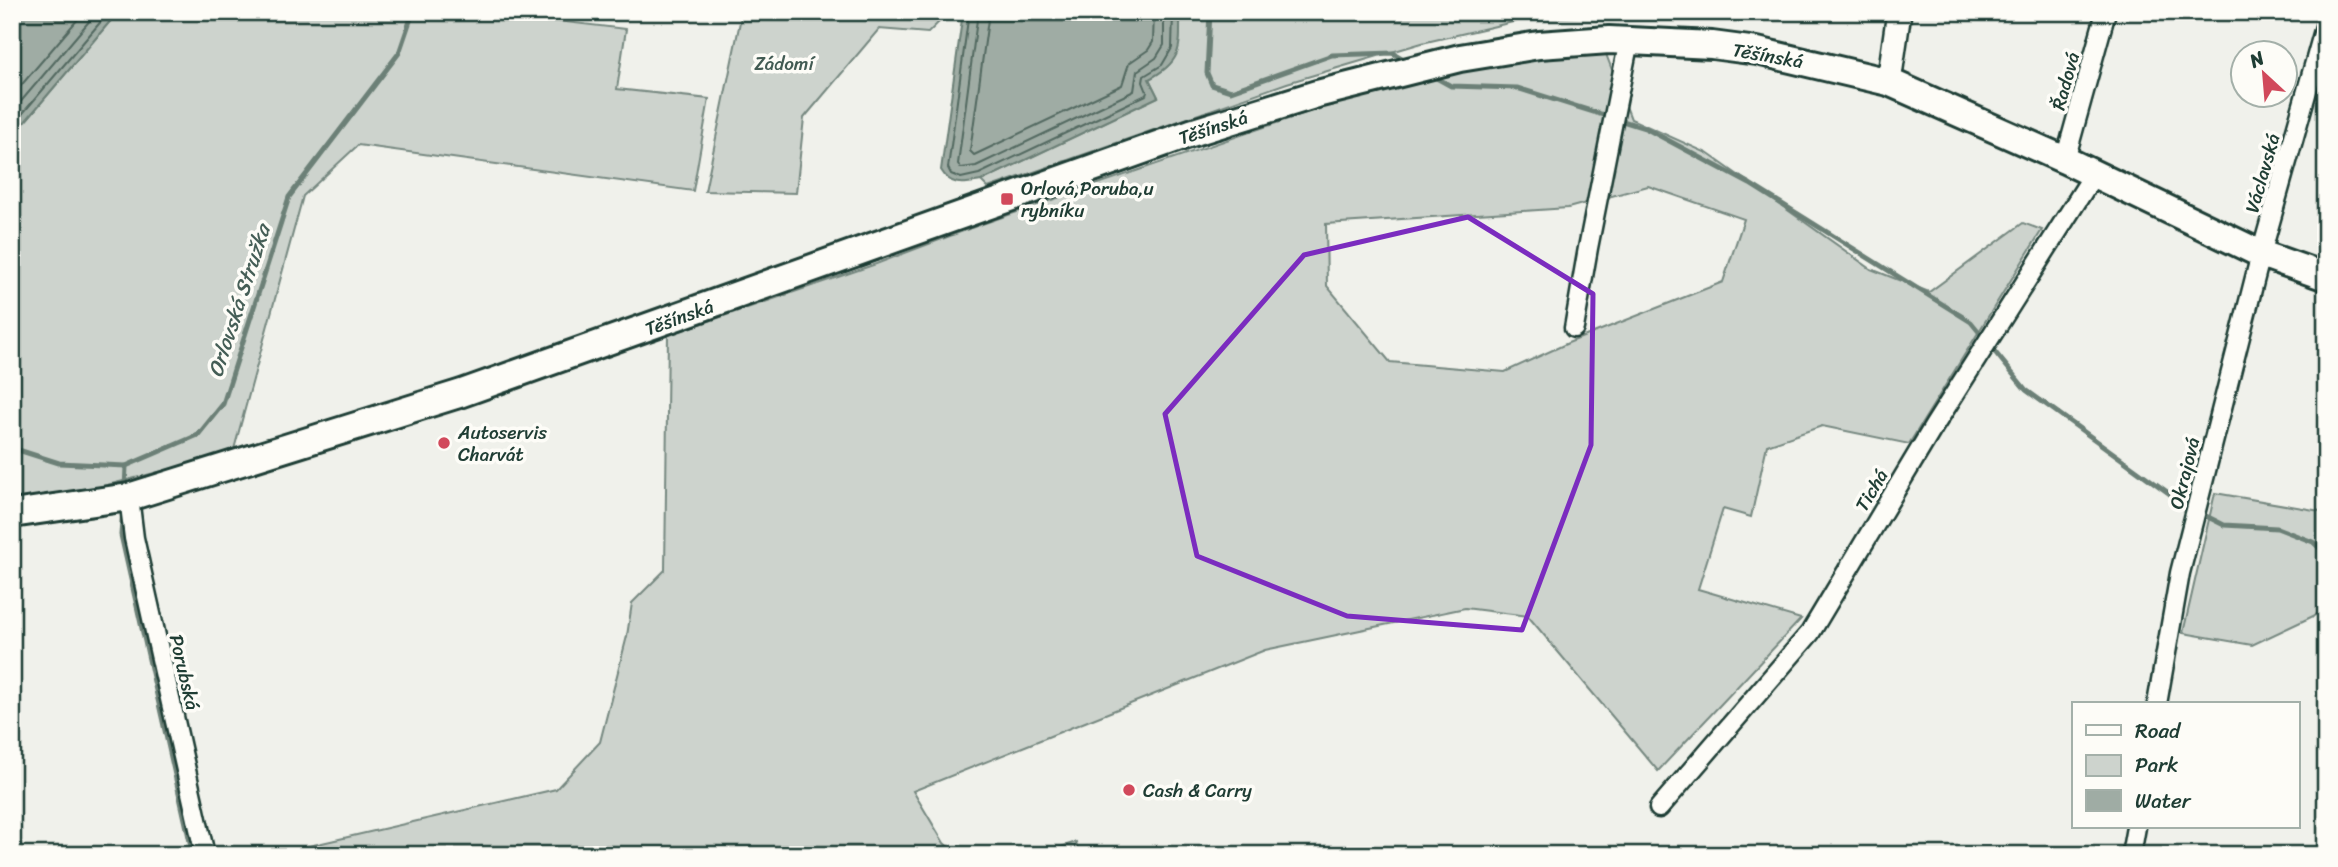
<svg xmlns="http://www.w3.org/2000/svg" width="2338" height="867" font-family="Sriracha,sans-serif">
  <rect width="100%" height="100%" fill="#f0f1eb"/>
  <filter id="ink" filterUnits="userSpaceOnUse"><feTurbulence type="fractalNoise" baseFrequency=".0143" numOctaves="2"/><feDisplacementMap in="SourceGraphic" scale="14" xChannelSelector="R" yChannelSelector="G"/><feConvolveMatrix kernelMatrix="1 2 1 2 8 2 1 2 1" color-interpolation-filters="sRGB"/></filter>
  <g filter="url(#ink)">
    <!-- green -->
    <g fill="#cdd3cd" stroke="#768880" stroke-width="2" fill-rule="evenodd">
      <path d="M 118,12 L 480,12 L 626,29 L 617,89 L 709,99 L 693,191 L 358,145 L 303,196 L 233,453 L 84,491 L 12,500 L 12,137 Z"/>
      <path d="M 742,12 L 949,12 L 928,33 L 879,29 L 804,118 L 796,193 L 705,191 Z"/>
      <path d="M 1180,12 L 1650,12 L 1526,19 L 1422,43 L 1287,83 L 988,188 L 981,181 L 1158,97 L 1149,79 C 1182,62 1180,46 1180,12 Z"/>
      <path d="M 1604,49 L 1631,119 L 1707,153 L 1871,269 L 1929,292 L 2023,223 L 2042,230 L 1909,444 L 1822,426 L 1767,445 L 1751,517 L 1723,509 L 1698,589 L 1801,619 L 1658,771 L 1528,616 L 1465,608 L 1265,650 L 913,791 L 944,843 L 957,855 L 270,855 L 556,789 L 600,742 L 627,636 L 632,603 L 665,570 L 668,335 L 876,264 L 979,225 L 1320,108 L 1477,65 ZM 1648,186 L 1744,219 L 1723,282 L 1568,343 L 1505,372 L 1390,362 L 1327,286 L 1326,224 L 1568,208 Z"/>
      <path d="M 2215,493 L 2320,511 L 2326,515 L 2326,610 L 2252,645 L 2183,633 Z"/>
      <path d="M 1076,842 L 1079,855 L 1036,855 Z"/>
    </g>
    <!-- water -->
    <g fill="#9faca4" stroke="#6c8077" stroke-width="2">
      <path d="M 12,12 L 118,12 L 12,137 Z"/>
      <path d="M 963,12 L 1180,12 C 1180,48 1183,61 1149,79 L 1158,97 L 981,181 C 963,184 951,187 941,170 Z"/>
    </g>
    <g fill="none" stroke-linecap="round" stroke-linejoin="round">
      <!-- shore -->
      <g stroke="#526961" stroke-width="2">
        <path d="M 969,12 L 948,168 L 951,174 L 961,178 L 979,174 L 1146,95 L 1147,92 L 1143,82 L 1144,76 L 1162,65 L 1172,48 L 1173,12"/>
        <path d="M 978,12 L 958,164 L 961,168 L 976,166 L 1134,91 L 1137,71 L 1156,58 L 1164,45 L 1164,12"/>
        <path d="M 989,12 L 970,151 L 974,155 L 1122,85 L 1129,63 L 1148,50 L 1153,42 L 1154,12"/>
        <path d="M 12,96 L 84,12"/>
        <path d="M 12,112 L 97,12"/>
        <path d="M 12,126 L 109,12"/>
      </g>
      <!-- stream -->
      <g stroke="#6c8077" stroke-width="5">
        <path d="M 1210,12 L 1207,73 L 1212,85 L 1231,91 L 1332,55 L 1393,53 L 1407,61"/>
        <path d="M 1431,75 L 1451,86 L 1517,88 L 1645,128 L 1750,184 L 1971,322 L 1984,338"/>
        <path d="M 1990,346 L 2026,390 L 2188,507 L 2224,525 L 2277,528 L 2313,542 L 2326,554"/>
        <path d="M 12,448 L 59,463 L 126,466 L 198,435 L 223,404 L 289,197 L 399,53 L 413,12"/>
        <path d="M 125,489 L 126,466"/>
        <path d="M 123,509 L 121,535 L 193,855"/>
      </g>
      <!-- minor casing -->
      <g stroke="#1f3d34" stroke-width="23">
        <g id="minor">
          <path d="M 2065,160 L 2106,12"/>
          <path d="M 1574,328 L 1588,248 L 1629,40"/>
          <path d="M 129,497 L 134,538 L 205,855"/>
          <path d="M 2157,704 L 2180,573 L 2261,254 L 2326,23"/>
          <path d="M 1659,808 L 1810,633 L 1934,426 L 2094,174"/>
          <path d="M 2131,855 L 2136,827"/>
        </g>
      </g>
      <!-- tertiary casing -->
      <g stroke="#1f3d34" stroke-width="28">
        <path id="tertiary" d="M 1889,82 L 1899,12"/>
      </g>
      <!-- secondary casing -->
      <g stroke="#1f3d34" stroke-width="32">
        <path id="secondary" d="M 12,514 L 129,497 L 462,393 L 1191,133 L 1317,94 L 1460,58 L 1539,45 L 1609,40 L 1712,45 L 1757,51 L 1889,82 L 2065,160 L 2261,254 L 2326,277"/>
      </g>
      <!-- minor -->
      <use href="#minor" stroke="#fdfcf7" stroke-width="18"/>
      <!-- tertiary -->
      <use href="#tertiary" stroke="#fdfcf7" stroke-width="23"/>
      <!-- secondary -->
      <use href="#secondary" stroke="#fdfcf7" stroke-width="26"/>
    </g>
  </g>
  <!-- marked area -->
  <path fill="none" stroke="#7b2cbf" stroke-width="5" stroke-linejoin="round" d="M 1468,217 L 1593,294 L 1591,445 L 1522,630 L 1347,616 L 1197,556 L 1165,414 L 1304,255 Z"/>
  <!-- markers -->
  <g fill="#d1495b" stroke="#fdfcf7" stroke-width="2.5">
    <rect x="1000" y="192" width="14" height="14" rx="3.5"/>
    <circle cx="444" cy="443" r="7"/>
    <circle cx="1129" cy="790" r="7"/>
  </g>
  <g text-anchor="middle" stroke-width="7" stroke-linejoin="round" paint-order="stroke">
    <!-- street labels -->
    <g font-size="19" fill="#1f3d34" stroke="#fdfcf7">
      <text transform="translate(1768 55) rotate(10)" y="7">Těšínská</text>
      <text transform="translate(2065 81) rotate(-75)" y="7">Řadová</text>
      <text transform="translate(1213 127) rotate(-18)" y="7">Těšínská</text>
      <text transform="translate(2262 173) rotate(-74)" y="7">Václavská</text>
      <text transform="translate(679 317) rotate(-20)" y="7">Těšínská</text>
      <text transform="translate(2184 473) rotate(-76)" y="7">Okrajová</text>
      <text transform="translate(1871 490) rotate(-59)" y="7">Tichá</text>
      <text transform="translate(185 672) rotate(77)" y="7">Porubská</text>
    </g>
    <!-- park labels -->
    <g font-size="19" fill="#425b53" stroke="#fdfcf7">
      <text x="784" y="70">Zádomí</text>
    </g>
    <!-- poi labels -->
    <g font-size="19" fill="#1f3d34" stroke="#fdfcf7" text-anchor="start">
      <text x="1021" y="195">Orlová,Poruba,u<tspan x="1021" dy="22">rybníku</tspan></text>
      <text x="458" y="439">Autoservis<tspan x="458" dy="22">Charvát</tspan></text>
      <text x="1143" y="797">Cash &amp; Carry</text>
    </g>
    <!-- water labels -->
    <g font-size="21" font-style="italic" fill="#455e56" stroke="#fdfcf7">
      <text transform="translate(239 301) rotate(-72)" y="7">Orlovská Stružka</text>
    </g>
  </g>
  <!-- margin -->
  <rect width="2338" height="867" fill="none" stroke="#fdfcf7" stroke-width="42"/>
  <rect x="21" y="21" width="2296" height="825" fill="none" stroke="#1f3d34" stroke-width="2.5" filter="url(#ink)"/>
  <!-- legend -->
  <rect x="2072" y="702" width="228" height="126" fill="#fdfcf7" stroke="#a4b0a9" stroke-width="2"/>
  <rect x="2086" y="725" width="35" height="10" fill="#fdfcf7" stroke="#a4b0a9" stroke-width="2"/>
  <text x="2135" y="738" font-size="21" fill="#1f3d34">Road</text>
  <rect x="2086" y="755" width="35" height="21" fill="#cdd3cd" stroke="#a4b0a9" stroke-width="2"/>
  <text x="2135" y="772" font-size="21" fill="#1f3d34">Park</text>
  <rect x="2086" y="790" width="35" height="21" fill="#9faca4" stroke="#a4b0a9" stroke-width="2"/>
  <text x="2135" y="808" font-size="21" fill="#1f3d34">Water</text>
  <!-- north arrow -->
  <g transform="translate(2264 74) rotate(334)"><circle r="33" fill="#fdfcf7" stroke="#a4b0a9" stroke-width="2"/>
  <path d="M0-5L12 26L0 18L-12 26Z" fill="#d1495b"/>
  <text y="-10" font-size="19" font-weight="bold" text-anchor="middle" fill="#1f3d34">N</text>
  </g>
</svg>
